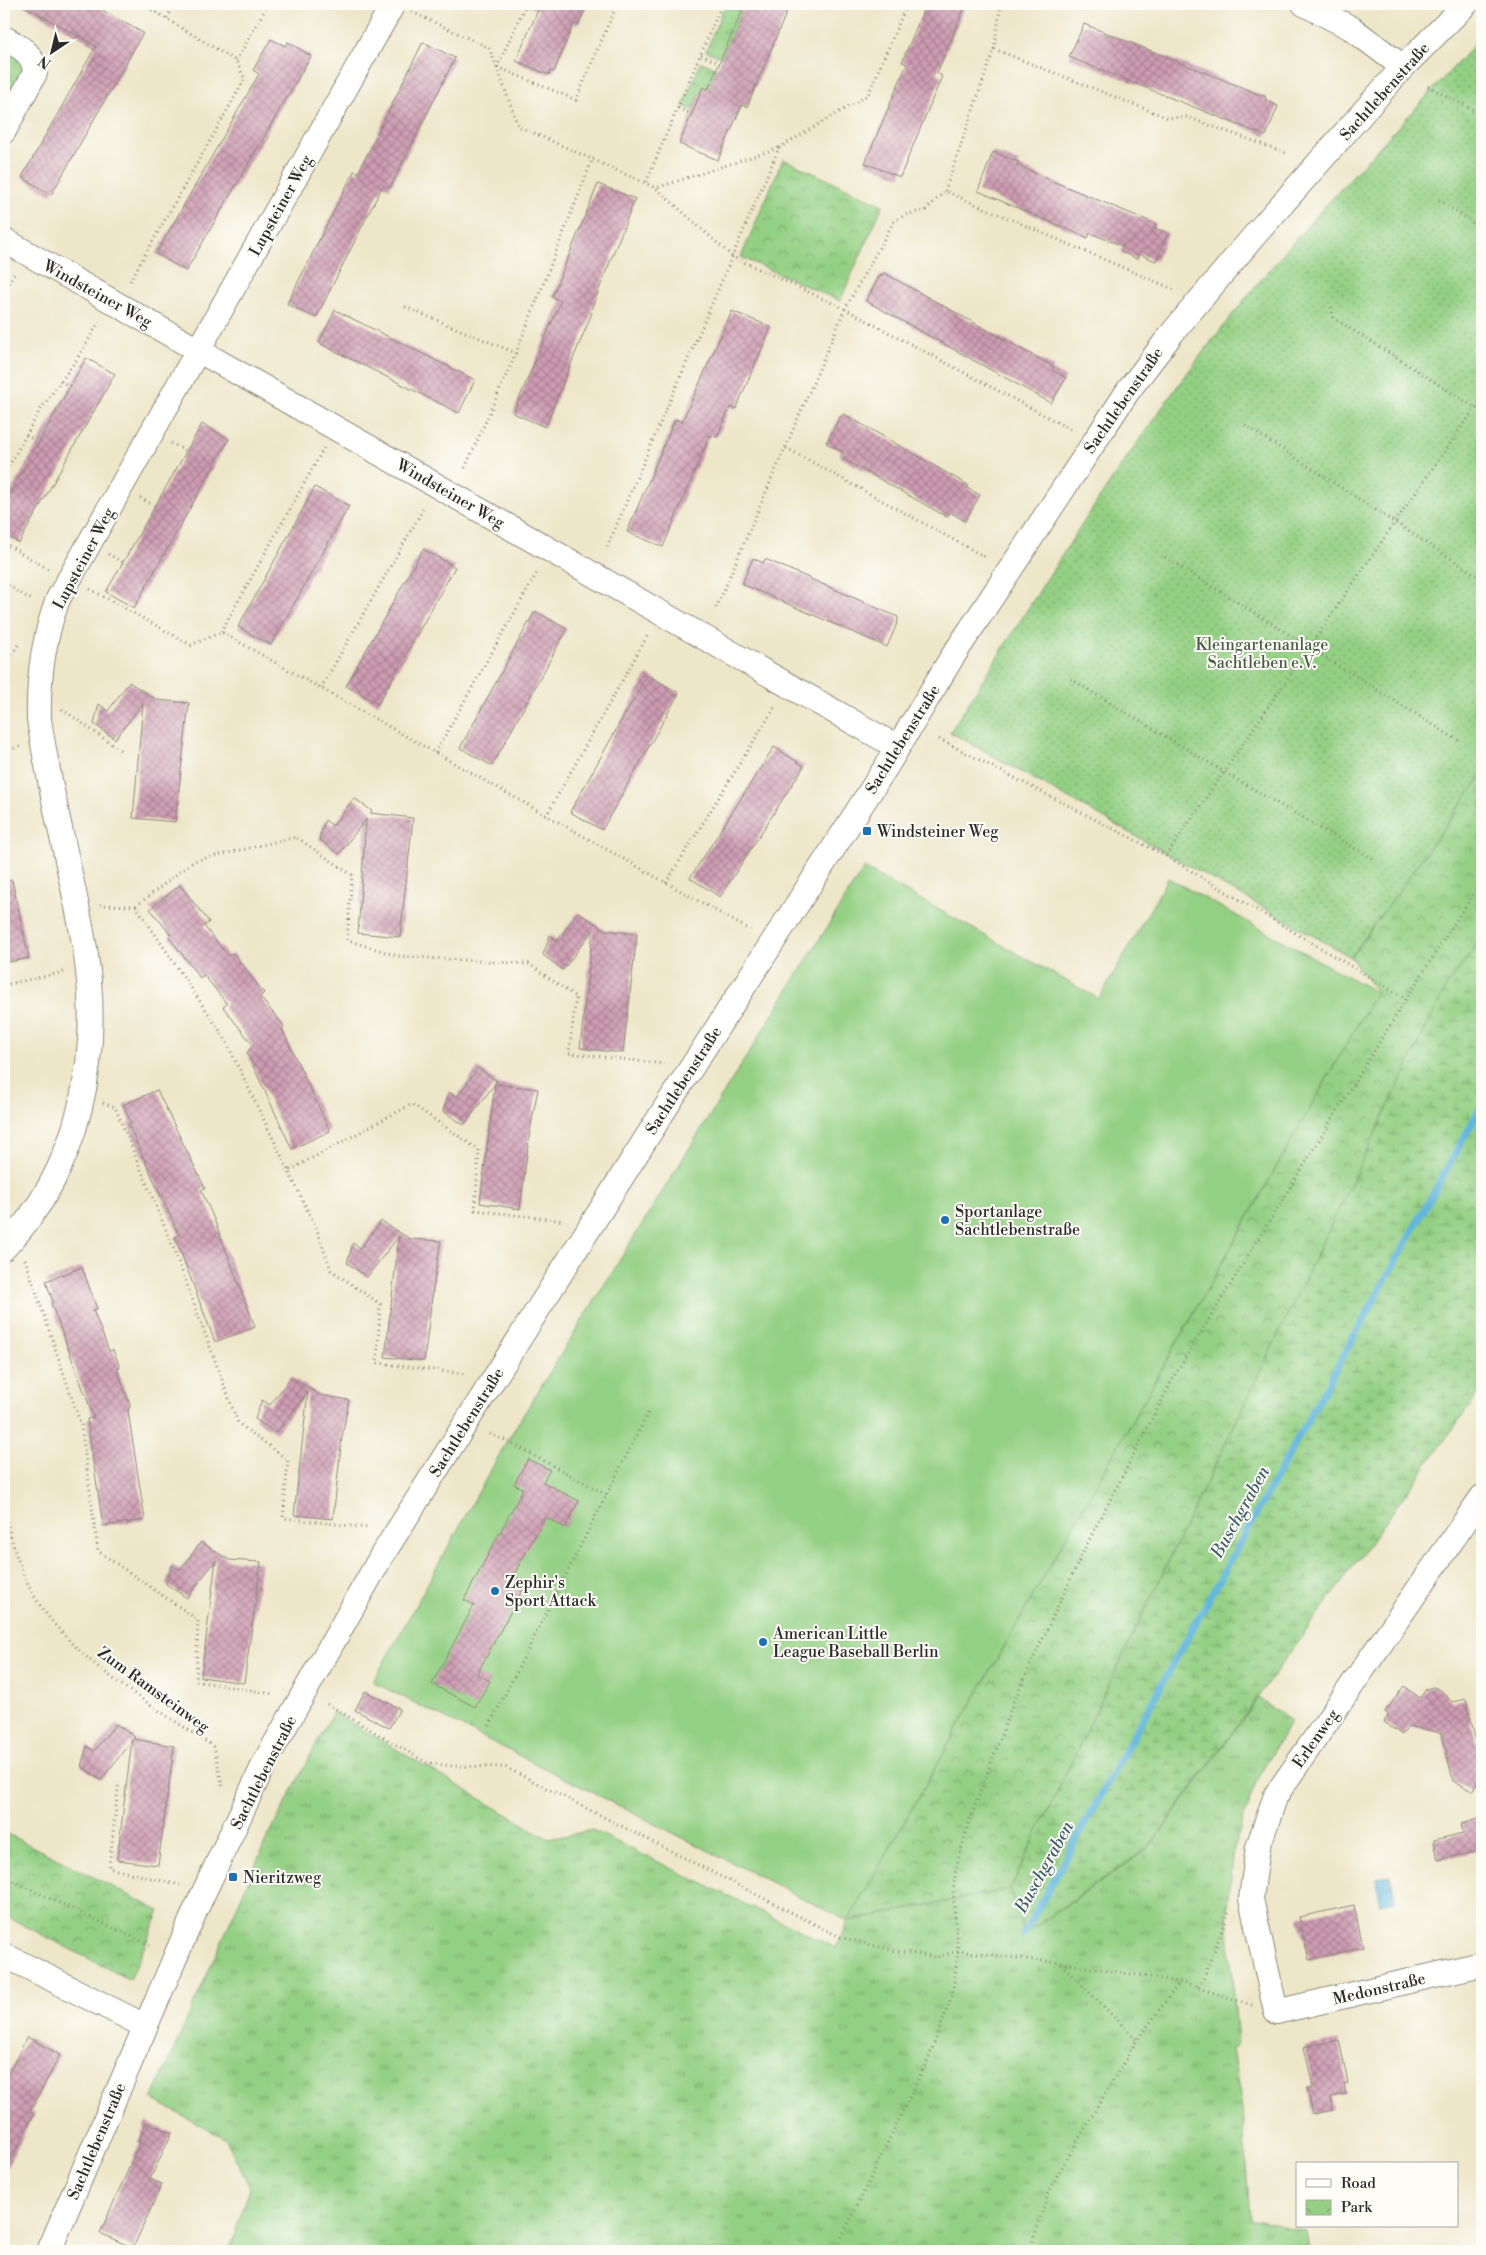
<svg xmlns="http://www.w3.org/2000/svg" width="1486" height="2255" font-family="'Libre Bodoni',serif">
  <defs>
    <pattern id="grass-tufts" width="24" height="20" patternUnits="userSpaceOnUse" patternTransform="scale(1.25)"><rect width="24" height="20" fill="#94d084"/><path d="M3 7l-1-3M5 7V3M7 7l1-3M15 17l-1-3M17 17v-4M19 17l1-3" fill="none" stroke="#79a96c"/></pattern>
    <pattern id="wetland-marsh" width="20" height="14" patternUnits="userSpaceOnUse" patternTransform="scale(1.25)"><rect width="20" height="14" fill="#94d084"/><path d="M1 5h8M5 5V1M11 12h8M15 12V8" fill="none" stroke="#79a96c"/></pattern>
    <pattern id="park-crowns" width="20" height="18" patternUnits="userSpaceOnUse" patternTransform="scale(1.25)"><rect width="20" height="18" fill="#94d084"/><path d="M2 6a3 3 0 1 1 6 0M12 15a3 3 0 1 1 6 0" fill="none" stroke="#79a96c"/></pattern>
    <pattern id="garden-dots" width="8" height="8" patternUnits="userSpaceOnUse" patternTransform="scale(1.25)"><rect width="8" height="8" fill="#94d084"/><path d="M2 2h.1M6 6h.1" fill="none" stroke="#79a96c" stroke-width="1.8" stroke-linecap="round"/></pattern>
    <pattern id="water-ripples" width="26" height="14" patternUnits="userSpaceOnUse" patternTransform="scale(1.25)"><rect width="26" height="14" fill="#60b6dd"/><path d="M2 4q2-2 4 0t4 0M15 11q2-2 4 0t4 0" fill="none" stroke="#4f94b3"/></pattern>
    <pattern id="building-cross-hatch" width="8" height="8" patternUnits="userSpaceOnUse" patternTransform="scale(1.25)"><rect width="8" height="8" fill="#ce9cb2"/><path d="M0 0l8 8M0 8l8-8" fill="none" stroke="#a77f91"/></pattern>
  </defs>
  <rect width="100%" height="100%" fill="#fdfcf7"/>
  <filter id="ink" filterUnits="userSpaceOnUse"><feTurbulence type="fractalNoise" baseFrequency=".02" numOctaves="2"/><feDisplacementMap in="SourceGraphic" scale="10" xChannelSelector="R" yChannelSelector="G"/><feConvolveMatrix kernelMatrix="1 2 1 2 8 2 1 2 1" color-interpolation-filters="sRGB"/></filter>
  <filter id="wash" filterUnits="userSpaceOnUse"><feTurbulence type="fractalNoise" baseFrequency=".0096" numOctaves="4" result="noise"/><feDisplacementMap in="SourceGraphic" scale="20" xChannelSelector="R" yChannelSelector="G"/><feGaussianBlur stdDeviation="1.12" result="paint"/><feColorMatrix in="noise" values="0 0 0 0 0 0 0 0 0 0 0 0 0 0 0 0 0 1.4 0 .05"/><feComposite in="paint" operator="in"/></filter>
  <g filter="url(#wash)">
    <rect width="100%" height="100%" fill="#eee6c9"/>
    <!-- grass -->
    <g fill="url(#grass-tufts)" stroke="#607e58">
      <path d="M 725,5 L 741,12 L 722,57 L 706,51 Z"/>
      <path d="M 701,62 L 717,68 L 708,89 L 703,87 L 693,110 L 683,106 Z"/>
      <path d="M 1258,1698 L 1291,1721 L 1256,1781 L 1234,1847 L 1227,1916 L 1238,2044 L 1232,2049 L 1242,2108 L 1250,2219 L 1306,2231 L 1309,2251 L 229,2251 L 250,2188 L 226,2139 L 152,2099 L 266,1841 L 333,1712 L 549,1839 L 592,1830 L 836,1948 L 848,1921 L 1010,1889 L 1024,1934 L 1149,1848 Z"/>
    </g>
    <!-- wetland -->
    <path fill="url(#wetland-marsh)" stroke="#607e58" d="M 1482,937 L 1482,1389 L 1148,1848 L 1024,1934 L 1010,1889 L 1447,984 Z"/>
    <!-- park -->
    <g fill="url(#park-crowns)" stroke="#607e58">
      <path d="M 4,46 L 30,62 L 4,110 Z"/>
      <path d="M 783,159 L 883,205 L 840,301 L 741,257 Z"/>
      <path d="M 1482,775 L 1482,937 L 1447,985 L 1010,1889 L 848,1921 L 1376,992 L 1351,957 Z"/>
      <path d="M 4,1832 L 160,1911 L 130,1980 L 4,1915 Z"/>
    </g>
    <!-- garden -->
    <path fill="url(#garden-dots)" stroke="#607e58" d="M 1482,36 L 1482,775 L 1351,957 L 950,732 C 1039,592 1125,449 1229,319 C 1308,219 1397,130 1482,36 Z"/>
    <!-- pitch -->
    <path fill="#94d084" stroke="#607e58" d="M 864,868 L 1099,999 L 1168,878 L 1376,992 L 848,1921 L 373,1682 L 507,1441 Z"/>
    <!-- water -->
    <path fill="url(#water-ripples)" stroke="#467084" d="M 1391,1876 L 1395,1900 L 1380,1903 L 1377,1878 Z"/>
    <g fill="none" stroke-linecap="round" stroke-linejoin="round">
      <!-- stream -->
      <path stroke="#60b6dd" stroke-width="7" d="M 1024,1934 L 1482,1105"/>
    </g>
    <g id="blocks">
      <!-- building -->
      <g fill="url(#building-cross-hatch)">
        <path d="M 21,4 L 91,4 L 143,33 L 51,195 L 22,177 L 96,46 Z"/>
        <path d="M 528,4 L 588,4 L 578,25 L 574,23 L 554,72 L 550,71 L 549,75 L 516,61 L 538,10 L 527,6 Z"/>
        <path d="M 745,4 L 790,4 L 747,107 L 742,105 L 718,160 L 679,144 L 703,87 L 708,89 Z"/>
        <path d="M 926,4 L 966,4 L 937,73 L 942,76 L 900,177 L 865,163 L 907,64 L 902,62 Z"/>
        <path d="M 1084,24 L 1266,97 L 1265,100 L 1278,106 L 1266,136 L 1069,57 Z"/>
        <path d="M 271,39 L 285,46 L 288,42 L 311,56 L 186,271 L 156,254 L 259,74 L 253,70 Z"/>
        <path d="M 423,42 L 455,58 L 390,188 L 383,185 L 316,318 L 287,304 L 354,171 L 358,173 Z"/>
        <path d="M 993,152 L 1019,162 L 1017,165 L 1057,183 L 1156,224 L 1154,228 L 1168,233 L 1156,261 L 1139,254 L 1137,259 L 1121,252 L 1123,246 L 1090,233 L 1088,238 L 978,191 Z"/>
        <path d="M 598,184 L 635,199 L 590,312 L 592,313 L 545,427 L 513,413 L 561,301 L 552,297 Z"/>
        <path d="M 884,273 L 1054,367 L 1052,370 L 1066,378 L 1051,403 L 866,301 L 880,275 L 882,276 Z"/>
        <path d="M 335,310 L 475,380 L 459,413 L 319,343 Z"/>
        <path d="M 732,311 L 771,327 L 736,409 L 730,407 L 717,437 L 710,435 L 663,547 L 627,532 L 675,419 L 682,422 Z"/>
        <path d="M 86,358 L 115,374 L 19,543 L 4,534 L 4,504 Z"/>
        <path d="M 844,414 L 968,485 L 967,488 L 980,495 L 965,521 L 950,512 L 947,517 L 840,457 L 843,452 L 826,443 L 840,417 Z"/>
        <path d="M 202,424 L 229,439 L 134,608 L 106,592 Z"/>
        <path d="M 315,487 L 349,506 L 271,645 L 238,627 Z"/>
        <path d="M 423,549 L 455,567 L 378,704 L 346,686 Z"/>
        <path d="M 753,558 L 763,563 L 765,559 L 898,617 L 898,621 L 887,647 L 742,584 Z"/>
        <path d="M 535,611 L 567,629 L 492,766 L 460,748 Z"/>
        <path d="M 647,675 L 679,693 L 602,830 L 570,812 Z"/>
        <path d="M 129,682 L 157,700 L 189,703 L 175,822 L 133,818 L 143,703 L 115,739 L 94,724 L 99,704 L 108,711 Z"/>
        <path d="M 774,747 L 804,766 L 720,897 L 690,878 Z"/>
        <path d="M 354,798 L 372,811 L 370,813 L 413,818 L 400,937 L 358,933 L 366,819 L 339,854 L 319,839 L 325,820 L 333,826 Z"/>
        <path d="M 12,880 L 29,958 L 4,963 L 4,881 Z"/>
        <path d="M 180,885 L 209,922 L 204,926 L 228,956 L 233,953 L 264,993 L 260,997 L 284,1026 L 282,1029 L 330,1131 L 292,1149 L 247,1053 L 253,1045 L 223,1007 L 227,1004 L 204,975 L 200,978 L 169,937 L 171,935 L 150,909 Z"/>
        <path d="M 578,912 L 605,930 L 637,934 L 623,1053 L 580,1048 L 593,930 L 563,970 L 543,955 L 550,935 L 557,941 Z"/>
        <path d="M 478,1068 L 497,1081 L 464,1125 L 443,1111 L 449,1092 L 457,1097 Z"/>
        <path d="M 495,1084 L 538,1089 L 530,1130 L 520,1209 L 480,1203 Z"/>
        <path d="M 157,1090 L 205,1188 L 201,1190 L 214,1219 L 255,1327 L 215,1342 L 175,1237 L 179,1235 L 128,1124 L 131,1122 L 123,1105 Z"/>
        <path d="M 381,1221 L 410,1239 L 441,1241 L 434,1281 L 424,1361 L 385,1357 L 399,1236 L 367,1277 L 347,1263 L 353,1243 L 360,1249 Z"/>
        <path d="M 82,1267 L 97,1309 L 93,1310 L 109,1351 L 113,1350 L 120,1367 L 117,1368 L 130,1405 L 128,1411 L 145,1520 L 103,1526 L 87,1419 L 94,1418 L 51,1303 L 53,1302 L 46,1281 Z"/>
        <path d="M 291,1377 L 320,1395 L 349,1400 L 342,1437 L 333,1519 L 294,1515 L 308,1392 L 276,1433 L 255,1419 L 262,1400 L 270,1405 Z"/>
        <path d="M 528,1459 L 550,1470 L 543,1482 L 579,1501 L 565,1528 L 545,1517 L 513,1576 L 526,1583 L 477,1674 L 490,1681 L 475,1707 L 432,1684 L 474,1605 L 464,1600 L 523,1489 L 514,1484 Z"/>
        <path d="M 201,1542 L 229,1560 L 261,1562 L 244,1683 L 201,1677 L 216,1560 L 187,1598 L 166,1584 L 172,1565 L 180,1570 Z"/>
        <path d="M 1404,1686 L 1420,1698 L 1426,1689 L 1433,1687 L 1441,1690 L 1452,1702 L 1466,1699 L 1482,1767 L 1482,1774 L 1472,1791 L 1453,1781 L 1442,1733 L 1409,1726 L 1402,1735 L 1384,1722 L 1389,1715 L 1385,1712 Z"/>
        <path d="M 365,1691 L 400,1709 L 389,1728 L 355,1710 Z"/>
        <path d="M 116,1724 L 135,1737 L 133,1739 L 174,1746 L 158,1865 L 117,1860 L 132,1740 L 101,1780 L 81,1766 L 87,1746 L 94,1751 Z"/>
        <path d="M 1482,1818 L 1482,1850 L 1438,1860 L 1434,1840 L 1463,1833 L 1461,1823 Z"/>
        <path d="M 1354,1905 L 1363,1947 L 1309,1960 L 1299,1917 Z"/>
        <path d="M 27,2037 L 60,2055 L 30,2112 L 34,2114 L 4,2173 L 4,2083 Z"/>
        <path d="M 1339,2040 L 1348,2083 L 1344,2084 L 1346,2094 L 1331,2097 L 1333,2110 L 1313,2114 L 1307,2088 L 1313,2087 L 1304,2047 Z"/>
        <path d="M 146,2122 L 172,2133 L 150,2179 L 162,2184 L 133,2248 L 100,2233 L 140,2143 L 138,2142 Z"/>
      </g>
    </g>
  </g>
  <g filter="url(#ink)">
    <use href="#blocks" fill-opacity="0" stroke="#8c887a" stroke-width="1"/>
    <g fill="none" stroke-linecap="round" stroke-linejoin="round">
      <!-- minor casing -->
      <g stroke="#8c887a" stroke-width="26">
        <g id="minor">
          <path d="M 1304,4 L 1351,28 L 1403,67"/>
          <path d="M 4,38 C 20,47 34,53 35,73 L 4,131"/>
          <path d="M 4,240 L 897,747"/>
          <path d="M 4,1248 C 81,1169 102,1055 85,949 C 72,872 50,796 39,719 C 38,677 43,639 58,599 L 393,4"/>
          <path d="M 1482,1497 L 1276,1795 L 1258,1847 L 1251,1899 L 1276,2012 L 1482,1964"/>
          <path d="M 4,1955 L 145,2026"/>
          <path d="M 49,2251 L 196,1909 L 266,1760 L 381,1557 L 673,1096 L 886,767 L 951,659 L 1128,391 L 1173,332 L 1253,237 L 1403,67 L 1466,4"/>
        </g>
      </g>
      <!-- path -->
      <g stroke="#8c887a" stroke-width="3" stroke-dasharray="1 4" stroke-linecap="butt">
        <path d="M 738,4 L 744,6"/>
        <path d="M 412,12 L 489,48 L 497,67 L 526,4"/>
        <path d="M 167,18 L 175,4"/>
        <path d="M 994,49 L 1168,118 L 1187,117 L 1286,153"/>
        <path d="M 701,55 L 720,63"/>
        <path d="M 236,61 L 267,6 L 264,4"/>
        <path d="M 497,67 L 518,126 L 656,188 L 733,257 L 845,309 L 1070,429"/>
        <path d="M 497,67 L 576,100 L 617,4"/>
        <path d="M 1428,86 L 1482,115"/>
        <path d="M 678,108 L 691,114"/>
        <path d="M 779,148 L 868,95 L 907,4"/>
        <path d="M 646,182 L 722,4"/>
        <path d="M 945,191 L 994,49 L 1001,4"/>
        <path d="M 1439,200 L 1482,229"/>
        <path d="M 130,281 L 245,79 L 236,61 L 142,4"/>
        <path d="M 4,292 L 14,274"/>
        <path d="M 405,307 L 516,353"/>
        <path d="M 1331,307 L 1334,318 L 1482,412"/>
        <path d="M 60,381 L 70,386"/>
        <path d="M 1245,425 L 1482,579"/>
        <path d="M 26,435 L 39,442"/>
        <path d="M 171,443 L 186,451"/>
        <path d="M 786,448 L 987,558"/>
        <path d="M 465,468 L 516,353 L 593,158"/>
        <path d="M 4,475 L 40,410 L 77,359 L 99,322"/>
        <path d="M 4,497 L 7,499"/>
        <path d="M 140,498 L 155,506"/>
        <path d="M 4,543 L 48,569"/>
        <path d="M 607,547 L 779,148 L 656,188"/>
        <path d="M 108,554 L 123,562"/>
        <path d="M 1165,557 L 1459,741"/>
        <path d="M 4,583 L 33,601"/>
        <path d="M 90,589 L 191,645 L 221,632 L 750,930"/>
        <path d="M 716,608 L 845,309 L 894,221 L 908,214 L 926,210 L 945,191 L 1175,290"/>
        <path d="M 221,632 L 324,448"/>
        <path d="M 4,667 L 20,642"/>
        <path d="M 1071,679 L 1224,772 L 1375,860"/>
        <path d="M 321,688 L 425,506"/>
        <path d="M 62,709 L 120,750"/>
        <path d="M 939,739 L 1166,856 L 1406,999"/>
        <path d="M 4,750 L 20,747"/>
        <path d="M 435,753 L 538,571"/>
        <path d="M 546,816 L 649,633"/>
        <path d="M 1166,856 L 1395,522 L 1482,398"/>
        <path d="M 666,883 L 776,705"/>
        <path d="M 100,905 L 136,906 L 224,1037 L 317,1230 L 331,1270 L 380,1304 L 377,1363 L 467,1374"/>
        <path d="M 136,906 L 194,861 L 296,837 L 352,875 L 347,940 L 398,956 L 529,964 L 576,997 L 569,1053 L 664,1064"/>
        <path d="M 4,985 L 64,972"/>
        <path d="M 103,1103 L 115,1107 L 173,1247 L 238,1423 L 288,1460 L 283,1518 L 369,1528"/>
        <path d="M 290,1170 L 412,1104 L 479,1150 L 475,1210 L 564,1221"/>
        <path d="M 25,1259 L 81,1425 L 98,1551 L 198,1620 L 196,1681 L 274,1694"/>
        <path d="M 490,1434 L 507,1441 L 607,1495"/>
        <path d="M 4,1512 C 11,1536 17,1563 28,1585 C 67,1659 147,1701 214,1747 L 223,1788"/>
        <path d="M 327,1704 L 427,1763 L 452,1766 L 505,1767 L 840,1937 L 896,1951 L 937,1957 L 958,1951 L 1060,1963 L 1137,2040"/>
        <path d="M 489,1726 L 649,1411"/>
        <path d="M 119,1781 L 109,1868 L 180,1885"/>
        <path d="M 4,1877 L 152,1946"/>
        <path d="M 1061,1963 L 1180,1982 L 1252,2005"/>
        <path d="M 1197,1986 L 1202,1982 L 1229,1912"/>
        <path d="M 835,2251 L 929,2057 L 952,1996 L 958,1951 L 953,1891 L 956,1868 L 968,1825 L 1015,1698 L 1087,1544 L 1176,1373 L 1406,999 L 1482,880"/>
        <path d="M 1029,2251 L 1051,2186 L 1137,2040 L 1180,1982"/>
      </g>
      <!-- minor -->
      <use href="#minor" stroke="#fff" stroke-width="24"/>
    </g>
  </g>
  <!-- markers -->
  <g fill="#1f6fb2" stroke="#fdfcf7" stroke-width="2">
    <rect x="862" y="826" width="10" height="10" rx="2.5"/>
    <circle cx="945" cy="1220" r="5"/>
    <circle cx="495" cy="1591" r="5"/>
    <circle cx="763" cy="1642" r="5"/>
    <rect x="228" y="1872" width="10" height="10" rx="2.5"/>
  </g>
  <g text-anchor="middle" stroke-width="4" stroke-linejoin="round" paint-order="stroke">
    <!-- street labels -->
    <g font-size="16" fill="#2b2b2b" stroke="#fdfcf7">
      <text transform="translate(1384 91) rotate(-48)" y="6">Sachtlebenstraße</text>
      <text transform="translate(280 205) rotate(-61)" y="6">Lupsteiner Weg</text>
      <text transform="translate(98 293) rotate(29)" y="6">Windsteiner Weg</text>
      <text transform="translate(1123 400) rotate(-55)" y="6">Sachtlebenstraße</text>
      <text transform="translate(451 493) rotate(30)" y="6">Windsteiner Weg</text>
      <text transform="translate(83 558) rotate(-62)" y="6">Lupsteiner Weg</text>
      <text transform="translate(902 739) rotate(-58)" y="6">Sachtlebenstraße</text>
      <text transform="translate(683 1080) rotate(-57)" y="6">Sachtlebenstraße</text>
      <text transform="translate(466 1422) rotate(-58)" y="6">Sachtlebenstraße</text>
      <text transform="translate(154 1689) rotate(36)" y="6">Zum Ramsteinweg</text>
      <text transform="translate(1315 1738) rotate(-55)" y="6">Erlenweg</text>
      <text transform="translate(263 1772) rotate(-63)" y="6">Sachtlebenstraße</text>
      <text transform="translate(1379 1988) rotate(-13)" y="6">Medonstraße</text>
      <text transform="translate(96 2141) rotate(-67)" y="6">Sachtlebenstraße</text>
    </g>
    <!-- park labels -->
    <g font-size="16" fill="#4a5d46" stroke="#fdfcf7">
      <text x="1262" y="650">Kleingartenanlage<tspan x="1262" dy="18">Sachtleben e.V.</tspan></text>
    </g>
    <!-- poi labels -->
    <g font-size="16" fill="#2b2b2b" stroke="#fdfcf7" text-anchor="start">
      <text x="877" y="837">Windsteiner Weg</text>
      <text x="955" y="1217">Sportanlage<tspan x="955" dy="18">Sachtlebenstraße</tspan></text>
      <text x="505" y="1588">Zephir's<tspan x="505" dy="18">Sport Attack</tspan></text>
      <text x="773" y="1639">American Little<tspan x="773" dy="18">League Baseball Berlin</tspan></text>
      <text x="243" y="1883">Nieritzweg</text>
    </g>
    <!-- water labels -->
    <g font-size="18" font-style="italic" fill="#3e5c69" stroke="#fdfcf7">
      <text transform="translate(1240 1512) rotate(-61)" y="6">Buschgraben</text>
      <text transform="translate(1044 1867) rotate(-61)" y="6">Buschgraben</text>
    </g>
  </g>
  <!-- margin -->
  <rect width="1486" height="2255" fill="none" stroke="#fdfcf7" stroke-width="20"/>
  <!-- legend -->
  <rect x="1296" y="2162" width="162" height="65" fill="#fdfcf7" stroke="#a9a8a5"/>
  <rect x="1306" y="2179" width="25" height="8" fill="#ffffff" stroke="#a9a8a5"/>
  <text x="1341" y="2188" font-size="15" fill="#2b2b2b">Road</text>
  <rect x="1306" y="2200" width="25" height="15" fill="url(#park-crowns)" stroke="#a9a8a5"/>
  <text x="1341" y="2212" font-size="15" fill="#2b2b2b">Park</text>
  <!-- north arrow -->
  <g transform="translate(52 52) rotate(215)" stroke="#fdfcf7" stroke-width="4" paint-order="stroke">
  <path d="M0-4L9 19L0 12L-9 19Z" fill="#2b2b2b"/>
  <text y="-8" font-size="14" font-weight="bold" text-anchor="middle" fill="#2b2b2b">N</text>
  </g>
</svg>
